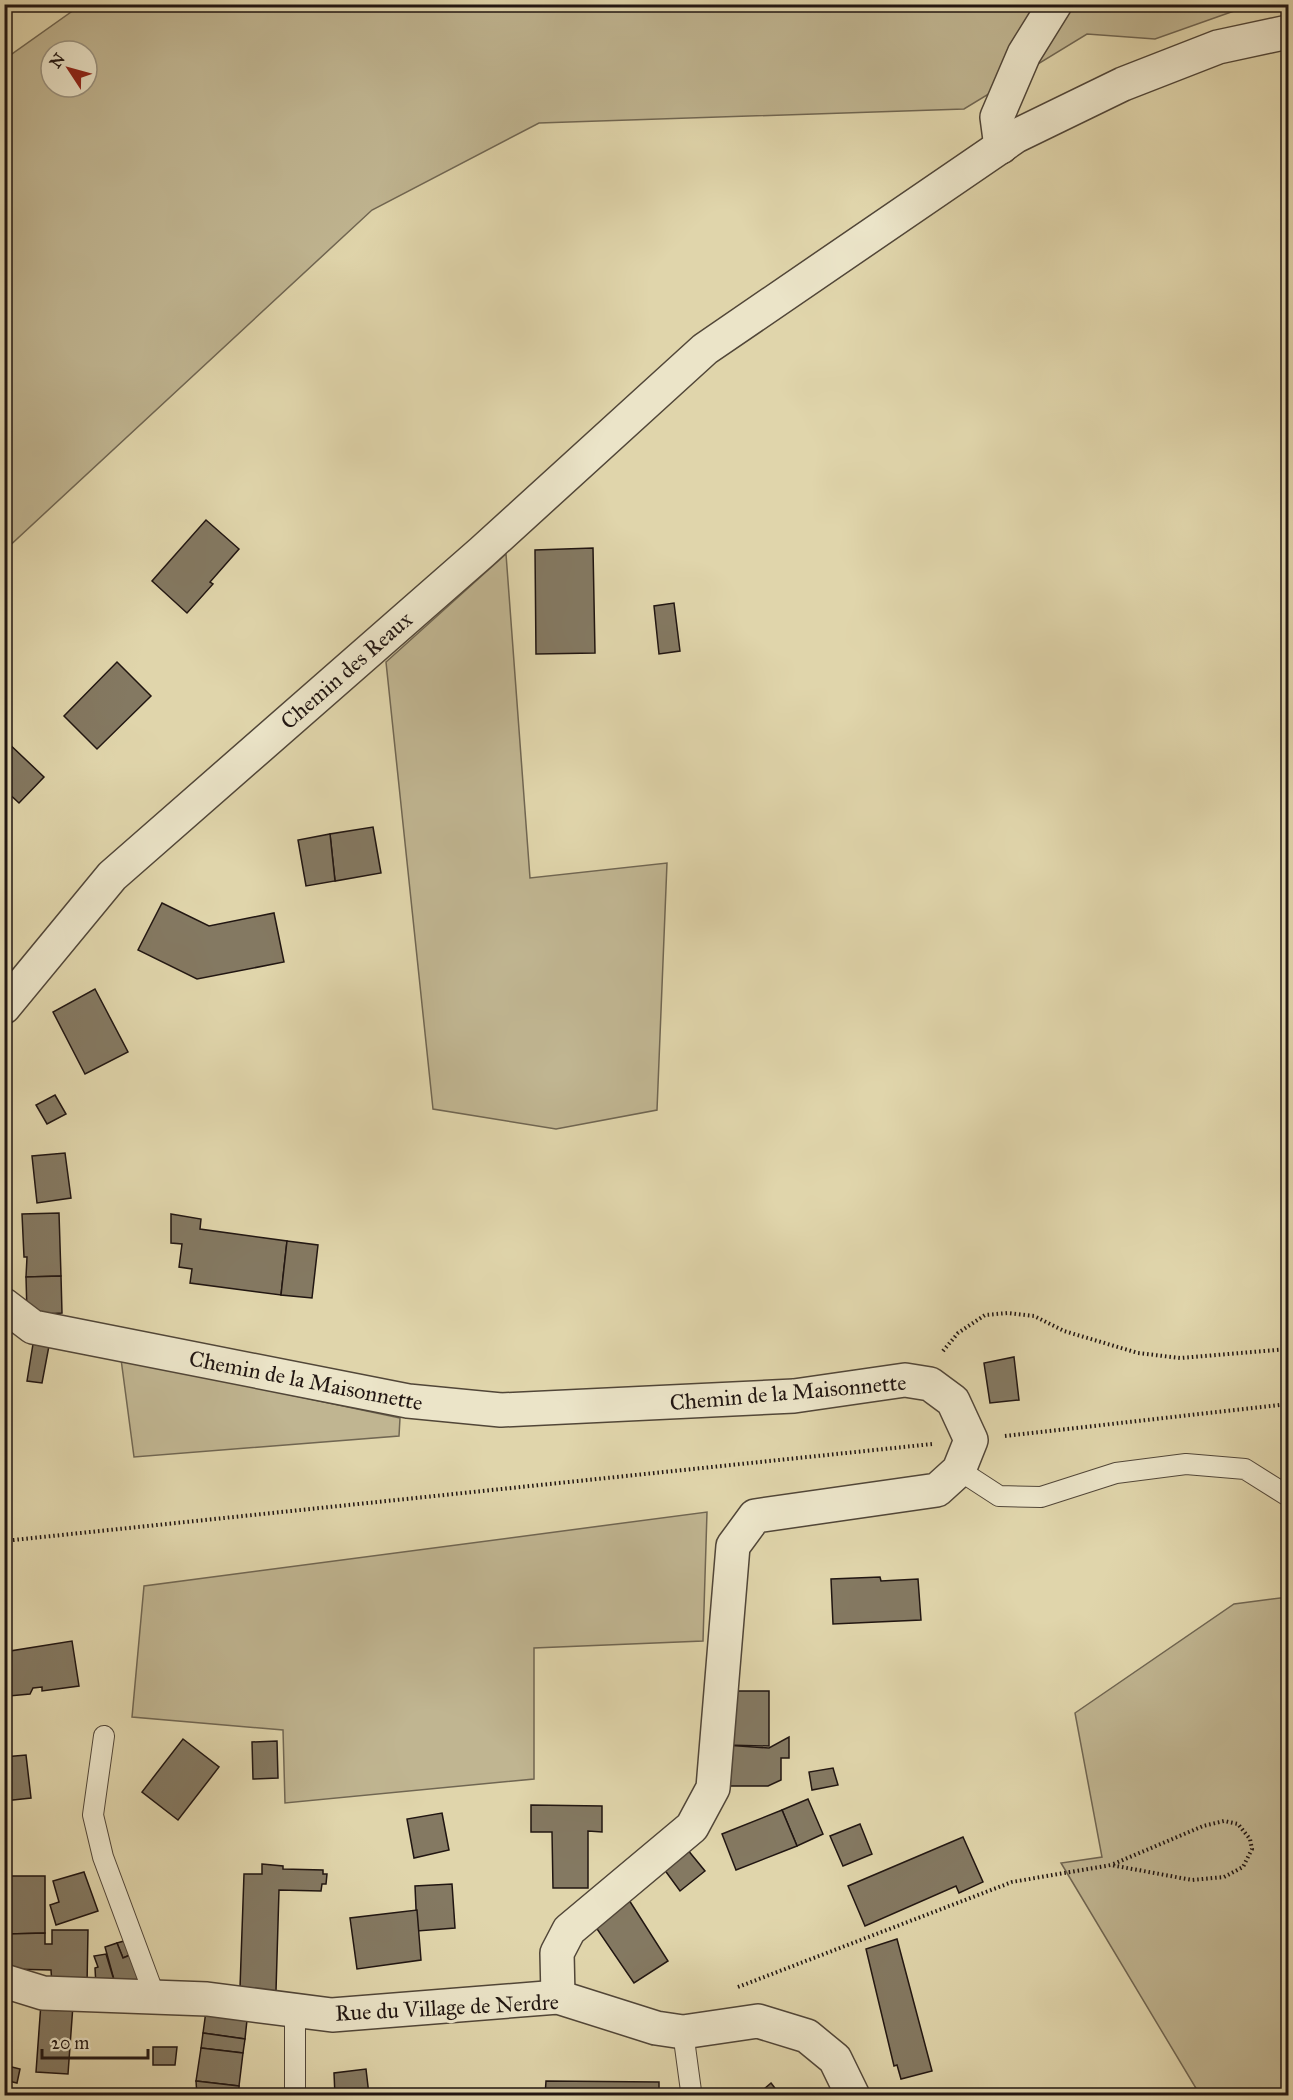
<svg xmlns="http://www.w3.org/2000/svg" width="1293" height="2100" font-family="'IM FELL Great Primer',serif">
  <rect width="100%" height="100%" fill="#e0d5ab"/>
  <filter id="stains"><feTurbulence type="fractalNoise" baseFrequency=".00333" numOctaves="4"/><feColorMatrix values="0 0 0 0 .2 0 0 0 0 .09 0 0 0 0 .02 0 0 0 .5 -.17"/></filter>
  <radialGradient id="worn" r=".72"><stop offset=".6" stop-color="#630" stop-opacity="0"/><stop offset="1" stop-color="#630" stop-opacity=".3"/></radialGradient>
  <!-- green -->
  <g fill="#c0b591" stroke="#706652" stroke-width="1.5" fill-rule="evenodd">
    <path d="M 81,5 L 1251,5 L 1155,39 L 1087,34 L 964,109 L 539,123 L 372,210 L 5,550 L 5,59 ZM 51,51 L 87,51 L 87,87 L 51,87 Z"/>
    <path d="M 506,554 L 530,878 L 667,863 L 657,1110 L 556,1129 L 433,1109 L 386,662 Z"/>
    <path d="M 121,1359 L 400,1418 L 399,1436 L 134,1457 Z"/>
    <path d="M 707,1512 L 703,1641 L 534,1648 L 534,1779 L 285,1803 L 283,1730 L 132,1717 L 144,1586 Z"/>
    <path d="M 1288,1597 L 1288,2095 L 1200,2095 L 1061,1863 L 1102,1857 L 1075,1713 L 1234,1604 Z"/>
  </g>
  <!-- building -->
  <g fill="#847962" stroke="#211612" stroke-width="1.5">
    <path d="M 206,520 L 239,549 L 210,582 L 213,584 L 187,613 L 152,581 Z"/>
    <path d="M 593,548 L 595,653 L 536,654 L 535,550 Z"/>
    <path d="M 674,603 L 680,651 L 659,654 L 654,606 Z"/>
    <path d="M 117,662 L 151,696 L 97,749 L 64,716 Z"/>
    <path d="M 4,739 L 44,777 L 19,803 L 4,789 Z"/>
    <path d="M 373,827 L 381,873 L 335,881 L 330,834 Z"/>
    <path d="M 330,834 L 335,881 L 306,886 L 298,840 Z"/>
    <path d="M 162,903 L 209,926 L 274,913 L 284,962 L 197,979 L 138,950 Z"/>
    <path d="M 95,989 L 128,1052 L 85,1074 L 53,1012 Z"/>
    <path d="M 55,1095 L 66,1114 L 47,1124 L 36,1105 Z"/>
    <path d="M 65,1153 L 71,1198 L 37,1203 L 32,1156 Z"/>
    <path d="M 59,1213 L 61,1276 L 26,1277 L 27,1257 L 24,1257 L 22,1214 Z"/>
    <path d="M 171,1214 L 201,1219 L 200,1229 L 287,1241 L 281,1295 L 190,1283 L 192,1269 L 179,1267 L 182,1244 L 171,1243 Z"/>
    <path d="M 287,1241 L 318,1245 L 312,1298 L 281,1295 Z"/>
    <path d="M 61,1276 L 62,1313 L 30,1315 L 27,1313 L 26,1277 Z"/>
    <path d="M 33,1344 L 49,1346 L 42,1383 L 27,1381 Z"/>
    <path d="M 1014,1357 L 1019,1400 L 990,1403 L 984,1363 Z"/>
    <path d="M 880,1577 L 881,1581 L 918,1579 L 921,1620 L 833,1624 L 831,1579 Z"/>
    <path d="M 72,1641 L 79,1686 L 42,1691 L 42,1687 L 33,1688 L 30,1694 L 9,1696 L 4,1652 Z"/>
    <path d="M 728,1691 L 769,1691 L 769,1746 L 725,1745 Z"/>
    <path d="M 789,1737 L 789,1758 L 781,1758 L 781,1780 L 768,1786 L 724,1786 L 725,1745 L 769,1748 Z"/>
    <path d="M 183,1739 L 219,1767 L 178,1820 L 142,1792 Z"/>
    <path d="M 277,1741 L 278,1778 L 253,1779 L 252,1742 Z"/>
    <path d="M 26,1755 L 31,1798 L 4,1801 L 4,1757 Z"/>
    <path d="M 833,1768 L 838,1785 L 812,1790 L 809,1772 Z"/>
    <path d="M 808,1799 L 823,1834 L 797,1846 L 782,1810 Z"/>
    <path d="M 531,1805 L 602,1806 L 602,1832 L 588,1831 L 588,1888 L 553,1888 L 552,1832 L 531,1832 Z"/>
    <path d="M 782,1810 L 797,1846 L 736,1870 L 722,1834 Z"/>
    <path d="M 442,1813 L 449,1850 L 414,1858 L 407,1819 Z"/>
    <path d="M 860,1824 L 872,1854 L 843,1866 L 830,1836 Z"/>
    <path d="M 963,1837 L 983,1882 L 959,1893 L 956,1886 L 865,1926 L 848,1886 Z"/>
    <path d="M 687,1849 L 705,1871 L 680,1891 L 664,1869 Z"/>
    <path d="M 262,1864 L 283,1866 L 283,1869 L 323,1870 L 323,1874 L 327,1874 L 326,1884 L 322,1884 L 321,1891 L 279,1890 L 276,1991 L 240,1988 L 244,1874 L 262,1874 Z"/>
    <path d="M 84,1872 L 98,1911 L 56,1925 L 50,1905 L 59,1902 L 53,1881 Z"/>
    <path d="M 8,1876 L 45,1876 L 45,1933 L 8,1934 Z"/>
    <path d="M 452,1884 L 455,1928 L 417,1931 L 415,1886 Z"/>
    <path d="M 629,1900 L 668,1961 L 634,1983 L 595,1926 Z"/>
    <path d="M 417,1910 L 421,1960 L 357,1969 L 350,1918 Z"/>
    <path d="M 52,1930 L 88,1930 L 87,1986 L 52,1985 L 51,1970 L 9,1969 L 8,1934 L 45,1933 L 45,1944 L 52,1944 Z"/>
    <path d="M 897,1939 L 932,2071 L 901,2079 L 897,2065 L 894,2066 L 866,1949 Z"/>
    <path d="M 124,1941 L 130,1955 L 123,1958 L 117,1943 Z"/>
    <path d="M 117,1943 L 123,1958 L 130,1955 L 141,1987 L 116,1987 L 105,1947 Z"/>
    <path d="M 106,1954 L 116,1987 L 96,1986 L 95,1968 L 98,1967 L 94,1956 Z"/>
    <path d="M 41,2003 L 73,2005 L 68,2074 L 36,2072 Z"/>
    <path d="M 206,2011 L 247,2020 L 245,2039 L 203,2033 Z"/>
    <path d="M 203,2033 L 245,2039 L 243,2053 L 201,2048 Z"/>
    <path d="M 153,2047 L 177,2047 L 175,2065 L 153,2065 Z"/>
    <path d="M 201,2048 L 243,2053 L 239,2086 L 196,2081 Z"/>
    <path d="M 4,2065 L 20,2069 L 17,2083 L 4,2080 Z"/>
    <path d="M 366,2069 L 369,2095 L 335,2096 L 334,2073 Z"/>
    <path d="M 196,2081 L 239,2086 L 239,2096 L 197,2096 Z"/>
    <path d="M 546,2081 L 659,2082 L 659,2096 L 545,2096 Z"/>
    <path d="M 771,2083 L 781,2096 L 756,2096 Z"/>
  </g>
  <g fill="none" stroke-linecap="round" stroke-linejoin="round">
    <!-- lane casing -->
    <g stroke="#514638" stroke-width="22">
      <g id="lane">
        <path d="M 959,1470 L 999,1496 L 1041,1497 L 1116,1473 L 1186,1464 L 1245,1469 L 1288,1496"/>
        <path d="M 104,1736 L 93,1815 L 103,1857 L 155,1997"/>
        <path d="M 295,2010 L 295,2096"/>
        <path d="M 683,2032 L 691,2091"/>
      </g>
    </g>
    <!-- street casing -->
    <g stroke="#514638" stroke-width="36">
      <g id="street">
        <path d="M 1001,147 L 997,117 L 1024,54 L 1055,4"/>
        <path d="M 4,1007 L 112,876 L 482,552 L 705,349 L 1016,136 L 1123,84 L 1218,47 L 1288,32"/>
        <path d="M 4,1305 L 33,1327 L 408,1401 L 501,1410 L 794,1396 L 905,1380 L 930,1384 L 953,1401 L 971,1440 L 959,1470 L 937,1490 L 755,1516 L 733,1546 L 713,1788 L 692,1827 L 569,1930 L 557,1953 L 558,1997"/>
        <path d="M 4,1981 L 43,1993 L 207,1999 L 332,2015 L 558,1997 L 656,2028 L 683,2032 L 758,2021 L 807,2036 L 835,2059 L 853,2096"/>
      </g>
    </g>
    <!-- path -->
    <g stroke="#211612" stroke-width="4" stroke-dasharray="1.5 3" stroke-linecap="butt">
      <path d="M 943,1351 L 958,1333 L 985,1315 L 1008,1313 L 1034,1316 L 1064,1331 L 1138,1353 L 1180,1358 L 1288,1349"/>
      <path d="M 1005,1436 L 1288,1404"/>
      <path d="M 4,1541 L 932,1444"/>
      <path d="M 738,1987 L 1012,1882 L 1111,1865 L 1192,1880 L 1224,1877 L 1243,1867 L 1252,1849 L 1250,1839 L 1238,1824 L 1224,1821 L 1203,1826 L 1111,1865"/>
    </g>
    <!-- lane -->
    <use href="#lane" stroke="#ebe4c8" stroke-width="20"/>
    <!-- street -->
    <use href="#street" stroke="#ebe4c8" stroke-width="33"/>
  </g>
  <g text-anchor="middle" stroke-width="6" stroke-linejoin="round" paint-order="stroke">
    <!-- street labels -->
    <g font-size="22" fill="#211612" stroke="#ebe4c8">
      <text transform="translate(346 670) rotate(-41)" y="8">Chemin des Reaux</text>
      <text transform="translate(306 1380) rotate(11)" y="8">Chemin de la Maisonnette</text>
      <text transform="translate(788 1392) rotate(-5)" y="8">Chemin de la Maisonnette</text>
      <text transform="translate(447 2007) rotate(-3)" y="8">Rue du Village de Nerdre</text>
    </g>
  </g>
  <!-- margin -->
  <rect width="1293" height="2100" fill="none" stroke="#e0d5ab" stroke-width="24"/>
  <rect x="6" y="6" width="1281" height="2088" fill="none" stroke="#211612" stroke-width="3"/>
  <rect x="12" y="12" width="1269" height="2076" fill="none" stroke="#211612" stroke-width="1.5"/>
  <!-- north arrow -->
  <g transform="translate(69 69) rotate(306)"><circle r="28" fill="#ebe4c8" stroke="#9a927f" stroke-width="1.5"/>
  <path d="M0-4.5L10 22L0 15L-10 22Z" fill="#8f2418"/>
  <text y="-9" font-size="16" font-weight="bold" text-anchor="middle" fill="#211612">N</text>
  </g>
  <!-- scale -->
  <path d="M42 2049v9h106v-9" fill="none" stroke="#211612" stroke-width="3"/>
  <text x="51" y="2049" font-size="18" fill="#211612" stroke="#ebe4c8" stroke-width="4.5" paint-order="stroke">20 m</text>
  <rect width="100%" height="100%" filter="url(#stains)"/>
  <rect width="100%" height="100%" fill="url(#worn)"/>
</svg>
